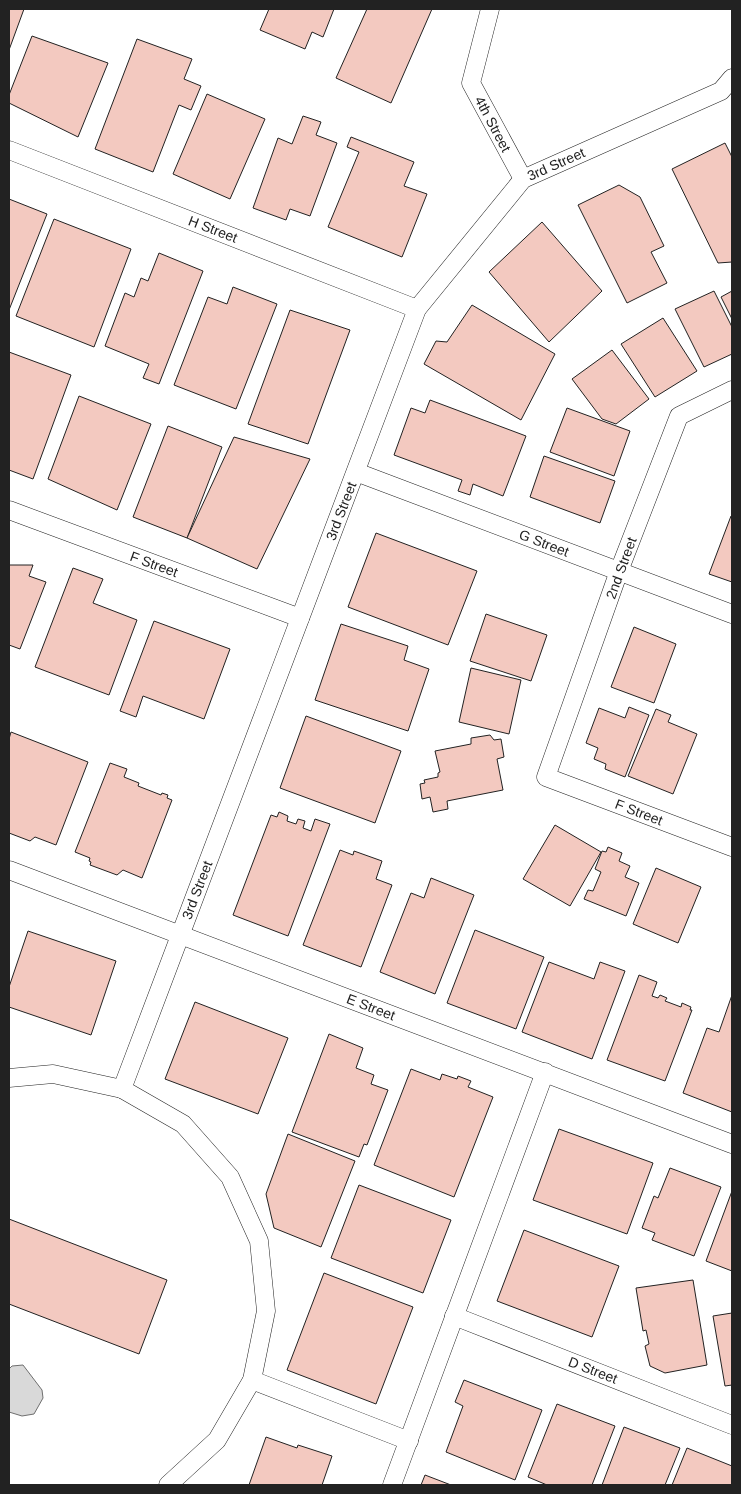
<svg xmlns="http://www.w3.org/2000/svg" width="741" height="1494" font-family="Arial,sans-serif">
  <rect width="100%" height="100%" fill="#fff"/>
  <!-- water -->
  <path fill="#d9d9d9" stroke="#6f6f6f" d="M 23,1365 L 42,1390 L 43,1398 L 34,1414 L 22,1416 L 9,1412 L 9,1369 L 12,1366 Z"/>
  <!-- building -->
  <g fill="#f3c9c0" stroke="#222">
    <path d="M 9,9 L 24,9 L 9,50 Z"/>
    <path d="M 269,9 L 334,9 L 323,37 L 312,32 L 305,49 L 260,30 Z"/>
    <path d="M 367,9 L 432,9 L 391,103 L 336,78 Z"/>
    <path d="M 32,36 L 108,63 L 78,137 L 9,103 L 9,95 Z"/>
    <path d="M 137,39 L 192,59 L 184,79 L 201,86 L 191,110 L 179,105 L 153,172 L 95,149 Z"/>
    <path d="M 207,94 L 265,119 L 230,199 L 173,174 Z"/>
    <path d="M 303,116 L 321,122 L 316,135 L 337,143 L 310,216 L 290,209 L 286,220 L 253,208 L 278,138 L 292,144 Z"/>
    <path d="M 351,137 L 414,162 L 404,186 L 427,194 L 402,257 L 328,227 L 359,152 L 347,147 Z"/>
    <path d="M 725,143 L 732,157 L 732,262 L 718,263 L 672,169 Z"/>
    <path d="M 619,185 L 640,197 L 664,246 L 651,252 L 667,283 L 627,303 L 578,205 Z"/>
    <path d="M 9,199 L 47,214 L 9,310 Z"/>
    <path d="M 54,219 L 131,249 L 94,347 L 16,316 Z"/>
    <path d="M 542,222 L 602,291 L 549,342 L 489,272 Z"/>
    <path d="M 159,253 L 203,271 L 159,384 L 143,378 L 149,364 L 105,346 L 125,293 L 134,297 L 141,278 L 148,281 Z"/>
    <path d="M 233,287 L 277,304 L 236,409 L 174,385 L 208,297 L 227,304 Z"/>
    <path d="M 714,291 L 732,327 L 732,354 L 704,367 L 675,309 Z"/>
    <path d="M 732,291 L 732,319 L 721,297 Z"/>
    <path d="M 472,305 L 555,354 L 521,420 L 424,364 L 436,341 L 447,342 Z"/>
    <path d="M 290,310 L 350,330 L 308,444 L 248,424 Z"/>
    <path d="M 663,318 L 697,371 L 655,397 L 621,344 Z"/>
    <path d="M 612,350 L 649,399 L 616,424 L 602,419 L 572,379 Z"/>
    <path d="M 9,352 L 71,375 L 33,479 L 9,470 Z"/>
    <path d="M 79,396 L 151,424 L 117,510 L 48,479 Z"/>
    <path d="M 430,400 L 526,436 L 503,496 L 473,484 L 470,495 L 458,491 L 462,480 L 394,455 L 411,408 L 425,413 Z"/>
    <path d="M 567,408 L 630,431 L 614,476 L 550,452 Z"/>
    <path d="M 168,426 L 222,447 L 187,538 L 133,517 Z"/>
    <path d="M 234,437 L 310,459 L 257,569 L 187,538 Z"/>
    <path d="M 544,456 L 615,481 L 600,523 L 530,497 Z"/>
    <path d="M 731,516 L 732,516 L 732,582 L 709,574 Z"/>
    <path d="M 376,533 L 477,571 L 448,645 L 348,607 Z"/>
    <path d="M 9,565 L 33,565 L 29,576 L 46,582 L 20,649 L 9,645 Z"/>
    <path d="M 73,568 L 103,579 L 93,603 L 137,620 L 109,695 L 35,667 Z"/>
    <path d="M 486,614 L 547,635 L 531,681 L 470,661 Z"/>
    <path d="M 154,621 L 230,649 L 204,719 L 143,696 L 136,717 L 120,711 Z"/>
    <path d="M 341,624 L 408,646 L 404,660 L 429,669 L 408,731 L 315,700 Z"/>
    <path d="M 634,627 L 676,644 L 654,703 L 611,687 Z"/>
    <path d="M 471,668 L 521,680 L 509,734 L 459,722 Z"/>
    <path d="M 629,707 L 649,715 L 625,777 L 605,769 L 606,764 L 594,759 L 598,748 L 586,743 L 599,708 L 625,718 Z"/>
    <path d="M 656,709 L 671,715 L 668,722 L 697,734 L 673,794 L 628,776 Z"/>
    <path d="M 306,716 L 401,751 L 375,823 L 280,788 Z"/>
    <path d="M 11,732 L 88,762 L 56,845 L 35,837 L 30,841 L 9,833 L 9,739 Z"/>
    <path d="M 490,735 L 494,740 L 501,739 L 504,757 L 497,759 L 503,790 L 447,801 L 448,809 L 433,812 L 430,797 L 422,799 L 420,784 L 425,783 L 424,780 L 438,777 L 438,773 L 440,772 L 435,751 L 471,744 L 471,738 Z"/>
    <path d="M 110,763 L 127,769 L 124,777 L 139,783 L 138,786 L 161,795 L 162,793 L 168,795 L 167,798 L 172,800 L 142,878 L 123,870 L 117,875 L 90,865 L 91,862 L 89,861 L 90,858 L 75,852 Z"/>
    <path d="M 279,812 L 288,816 L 287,821 L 296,824 L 298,819 L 305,821 L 303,828 L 311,831 L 315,819 L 330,824 L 288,936 L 233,915 L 271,815 L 277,817 Z"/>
    <path d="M 555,825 L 601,852 L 570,906 L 523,879 Z"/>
    <path d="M 608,847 L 622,853 L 619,861 L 630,866 L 625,877 L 639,883 L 626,916 L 584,899 L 588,890 L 593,891 L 601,872 L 595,869 L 602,851 L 606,852 Z"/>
    <path d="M 340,850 L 353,855 L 354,851 L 382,861 L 376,879 L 392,885 L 361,967 L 303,945 Z"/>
    <path d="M 656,868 L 701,887 L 678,943 L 633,924 Z"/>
    <path d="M 431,878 L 474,895 L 435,994 L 380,972 L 411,893 L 424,898 Z"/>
    <path d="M 475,930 L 544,957 L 516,1029 L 447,1003 Z"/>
    <path d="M 28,931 L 116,961 L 91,1035 L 9,1007 L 9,987 Z"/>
    <path d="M 549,962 L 594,979 L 600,962 L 625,971 L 592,1059 L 522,1032 Z"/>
    <path d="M 639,975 L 657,982 L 652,996 L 658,998 L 660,995 L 667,998 L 665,1001 L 681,1007 L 682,1003 L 691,1007 L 690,1010 L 692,1010 L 665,1081 L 607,1060 Z"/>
    <path d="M 732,995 L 732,1112 L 683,1093 L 707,1028 L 719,1032 Z"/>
    <path d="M 195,1002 L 288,1038 L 258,1114 L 165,1079 Z"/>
    <path d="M 329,1034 L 363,1048 L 356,1068 L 374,1075 L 371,1084 L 388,1090 L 367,1145 L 364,1144 L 359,1157 L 292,1132 Z"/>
    <path d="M 411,1069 L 440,1080 L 442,1074 L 457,1079 L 458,1076 L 471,1081 L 468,1087 L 493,1097 L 454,1197 L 374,1165 Z"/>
    <path d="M 559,1129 L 653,1163 L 627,1234 L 533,1200 Z"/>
    <path d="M 288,1134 L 355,1161 L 321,1247 L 274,1228 L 266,1194 Z"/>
    <path d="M 670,1168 L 721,1187 L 694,1256 L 652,1240 L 655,1233 L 642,1228 L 654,1196 L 658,1198 Z"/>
    <path d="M 359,1185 L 451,1220 L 423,1293 L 331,1258 Z"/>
    <path d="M 732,1191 L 732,1271 L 706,1261 Z"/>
    <path d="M 9,1219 L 167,1280 L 139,1354 L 9,1304 Z"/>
    <path d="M 524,1230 L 619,1266 L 592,1337 L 497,1301 Z"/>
    <path d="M 324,1273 L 413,1307 L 376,1404 L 287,1370 Z"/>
    <path d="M 693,1280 L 707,1365 L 665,1373 L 650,1366 L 645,1346 L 649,1344 L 646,1330 L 643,1331 L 636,1288 Z"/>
    <path d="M 732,1313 L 732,1385 L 725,1386 L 713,1316 Z"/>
    <path d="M 464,1380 L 542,1410 L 515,1480 L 446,1452 L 463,1406 L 455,1402 Z"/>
    <path d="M 557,1404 L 615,1426 L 592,1485 L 547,1485 L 528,1477 Z"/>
    <path d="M 624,1427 L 680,1448 L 665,1485 L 602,1485 Z"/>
    <path d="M 266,1437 L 297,1448 L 298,1445 L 332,1456 L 322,1485 L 249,1485 Z"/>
    <path d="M 687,1448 L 732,1466 L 732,1485 L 672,1485 Z"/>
    <path d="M 425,1475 L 451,1485 L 421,1485 Z"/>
  </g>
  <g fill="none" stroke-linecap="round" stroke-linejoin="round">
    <!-- lane casing -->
    <g stroke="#222" stroke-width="19">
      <g id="lane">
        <path d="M 490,9 L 471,83 L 523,179"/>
        <path d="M 9,150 L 417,309"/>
        <path d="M 732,390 L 679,416 L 619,571 L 546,777 L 732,847"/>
        <path d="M 356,472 L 732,614"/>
        <path d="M 9,510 L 300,618"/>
        <path d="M 9,870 L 732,1144"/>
        <path d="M 9,1078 L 53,1074 L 122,1089 L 183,1124 L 230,1177 L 259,1241 L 266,1311 L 252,1380 L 217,1440 L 168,1485"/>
        <path d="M 122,1089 L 417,309 L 523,179 L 721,91 L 732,78"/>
        <path d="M 454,1316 L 732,1425"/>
        <path d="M 252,1380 L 409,1441"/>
        <path d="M 392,1485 L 545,1072"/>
      </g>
    </g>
    <!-- lane -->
    <use href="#lane" stroke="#fff" stroke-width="18"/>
  </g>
  <g text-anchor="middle" stroke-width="4" stroke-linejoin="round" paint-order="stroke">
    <!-- street labels -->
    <g font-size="14" fill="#222" stroke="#fff">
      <text transform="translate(493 124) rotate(62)" y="5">4th Street</text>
      <text transform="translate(556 164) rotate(-24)" y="5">3rd Street</text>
      <text transform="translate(213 229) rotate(21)" y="5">H Street</text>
      <text transform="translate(341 511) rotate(-69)" y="5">3rd Street</text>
      <text transform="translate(544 543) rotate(21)" y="5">G Street</text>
      <text transform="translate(154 564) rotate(20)" y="5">F Street</text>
      <text transform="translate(621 568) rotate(-70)" y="5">2nd Street</text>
      <text transform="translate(639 812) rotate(21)" y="5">F Street</text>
      <text transform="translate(197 890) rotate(-69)" y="5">3rd Street</text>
      <text transform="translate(371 1007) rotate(21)" y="5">E Street</text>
      <text transform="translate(593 1370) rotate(21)" y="5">D Street</text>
    </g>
  </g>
  <!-- border -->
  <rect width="741" height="1494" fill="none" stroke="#222222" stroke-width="20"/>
</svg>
